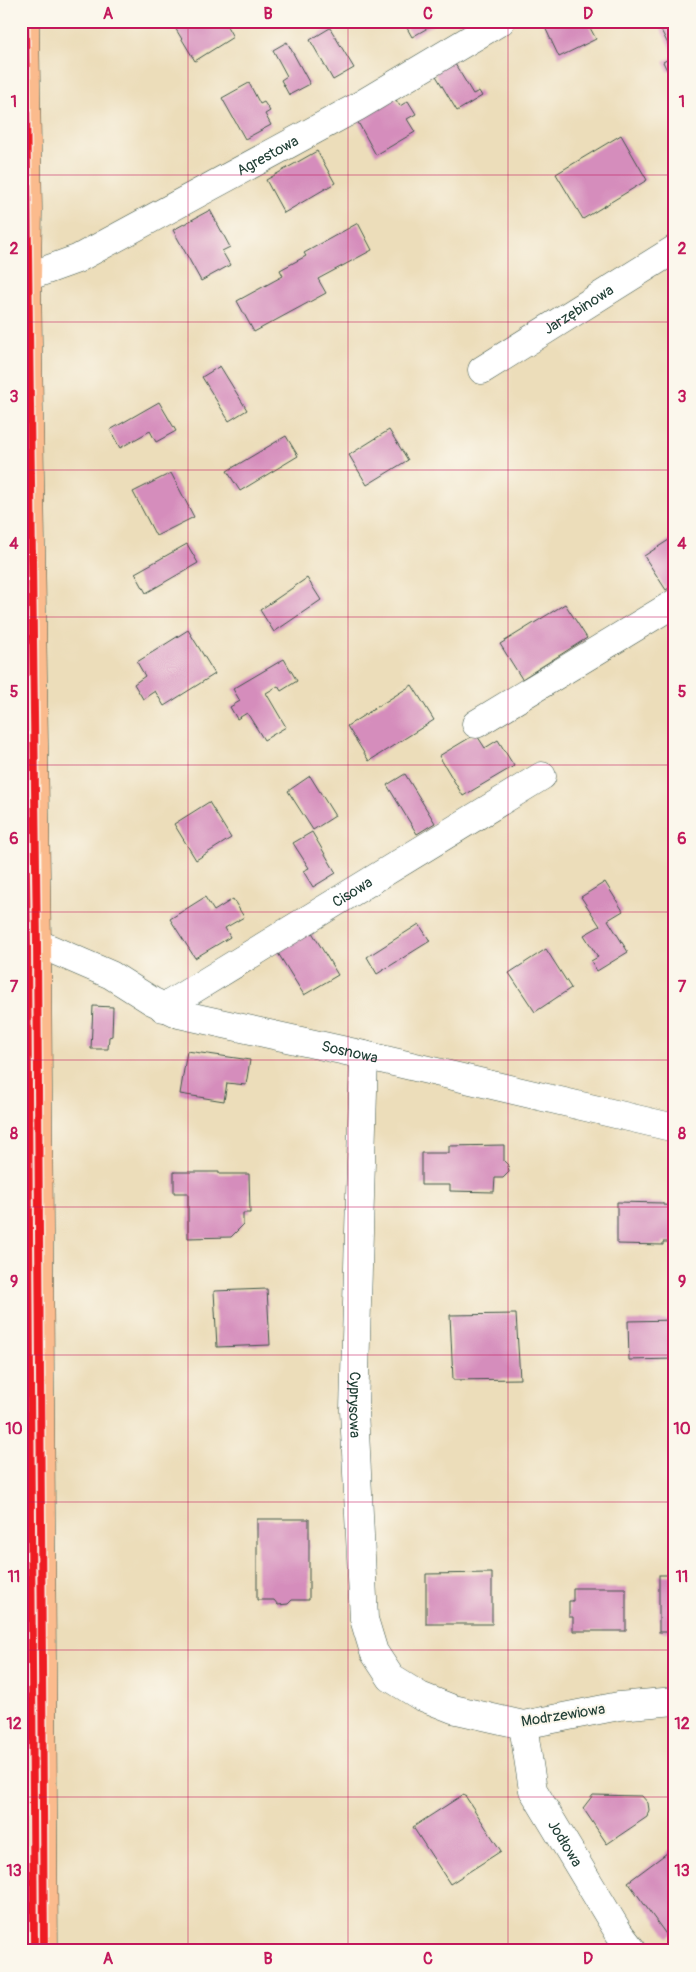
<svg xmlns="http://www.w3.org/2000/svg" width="696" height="1972" font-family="Pangolin,sans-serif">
  <rect width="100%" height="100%" fill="#fbf7ec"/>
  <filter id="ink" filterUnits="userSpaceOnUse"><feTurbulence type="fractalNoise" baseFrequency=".02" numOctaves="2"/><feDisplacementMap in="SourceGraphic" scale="10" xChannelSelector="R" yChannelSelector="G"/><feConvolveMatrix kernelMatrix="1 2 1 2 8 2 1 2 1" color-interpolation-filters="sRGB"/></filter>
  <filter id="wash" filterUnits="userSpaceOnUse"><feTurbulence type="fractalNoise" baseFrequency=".0096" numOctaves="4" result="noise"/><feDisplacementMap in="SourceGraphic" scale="20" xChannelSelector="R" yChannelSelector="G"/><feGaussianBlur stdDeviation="1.12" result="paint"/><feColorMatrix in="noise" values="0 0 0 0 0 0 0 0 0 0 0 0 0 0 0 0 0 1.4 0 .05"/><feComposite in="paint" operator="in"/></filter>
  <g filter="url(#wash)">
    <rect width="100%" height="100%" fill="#ecddba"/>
    <g id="blocks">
      <!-- building -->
      <g fill="#d58dbc">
        <path d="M 171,21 L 224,21 L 233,37 L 195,61 Z"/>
        <path d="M 403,21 L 440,21 L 412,37 Z"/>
        <path d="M 542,21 L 594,21 L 588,24 L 596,39 L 559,57 Z"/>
        <path d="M 667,21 L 675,21 L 675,69 L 668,72 L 663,62 L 674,56 L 659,26 Z"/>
        <path d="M 330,28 L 354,68 L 333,80 L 310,40 Z"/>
        <path d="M 287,42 L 310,84 L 289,95 L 281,80 L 287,76 L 273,50 Z"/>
        <path d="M 452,59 L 473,94 L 479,91 L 482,96 L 457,111 L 429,64 Z"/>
        <path d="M 249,83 L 260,104 L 264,102 L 270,111 L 265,114 L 271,125 L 245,139 L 222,98 Z"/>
        <path d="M 392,94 L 400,106 L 408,101 L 416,114 L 407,119 L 415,132 L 376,155 L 354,115 Z"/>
        <path d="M 621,135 L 647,180 L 583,219 L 556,174 Z"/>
        <path d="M 317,151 L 335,183 L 284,213 L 266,180 Z"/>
        <path d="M 210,210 L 230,247 L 222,251 L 230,265 L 201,281 L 173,230 Z"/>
        <path d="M 358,223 L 372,250 L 318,279 L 326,293 L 254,332 L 237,301 L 283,276 L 280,270 L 306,256 L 304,253 Z"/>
        <path d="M 220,366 L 247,410 L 229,421 L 202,377 Z"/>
        <path d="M 159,402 L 176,431 L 156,442 L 150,431 L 120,448 L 110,430 Z"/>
        <path d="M 389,430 L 408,460 L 367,485 L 349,455 Z"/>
        <path d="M 286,436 L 298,456 L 240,491 L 227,471 Z"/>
        <path d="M 171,473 L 194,517 L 156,536 L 133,492 Z"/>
        <path d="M 675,536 L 675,584 L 666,590 L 644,556 Z"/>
        <path d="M 187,544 L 198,563 L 146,593 L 135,573 Z"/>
        <path d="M 307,578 L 321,600 L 274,632 L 260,610 Z"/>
        <path d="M 565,604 L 587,638 L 522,679 L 500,644 Z"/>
        <path d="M 188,630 L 215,674 L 164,706 L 155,691 L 143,699 L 134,684 L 145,676 L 137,662 Z"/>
        <path d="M 284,659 L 297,681 L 281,691 L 278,686 L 266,693 L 286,727 L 264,740 L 247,713 L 237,719 L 230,707 L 240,701 L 233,689 Z"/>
        <path d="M 412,685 L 434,720 L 369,761 L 347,726 Z"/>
        <path d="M 476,734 L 485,748 L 498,740 L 514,766 L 463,796 L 439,756 Z"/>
        <path d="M 405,774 L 435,823 L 417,834 L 387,785 Z"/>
        <path d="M 310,776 L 335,816 L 313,830 L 288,791 Z"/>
        <path d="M 209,802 L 231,838 L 196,860 L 174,824 Z"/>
        <path d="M 312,832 L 336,873 L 313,887 L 303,871 L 309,868 L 293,843 Z"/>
        <path d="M 605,882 L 623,911 L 608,920 L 628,952 L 597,971 L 591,961 L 598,957 L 584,935 L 600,926 L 581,897 Z"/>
        <path d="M 205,897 L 214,911 L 233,899 L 244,917 L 225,928 L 230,937 L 195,958 L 170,919 Z"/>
        <path d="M 419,924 L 430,941 L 377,974 L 367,957 Z"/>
        <path d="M 310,929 L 338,975 L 304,995 L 276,950 Z"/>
        <path d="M 546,949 L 571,988 L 535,1012 L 509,973 Z"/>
        <path d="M 93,1006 L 113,1007 L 112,1036 L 109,1037 L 108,1049 L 91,1049 Z"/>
        <path d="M 187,1051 L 250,1060 L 246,1085 L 227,1083 L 224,1101 L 180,1094 Z"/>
        <path d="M 504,1145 L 504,1161 L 508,1165 L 509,1172 L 503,1178 L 495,1178 L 494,1192 L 450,1191 L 450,1185 L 421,1185 L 421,1153 L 449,1153 L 449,1146 Z"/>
        <path d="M 174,1172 L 219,1172 L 219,1174 L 249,1174 L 250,1213 L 243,1213 L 243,1225 L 231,1237 L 188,1238 L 188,1193 L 174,1193 Z"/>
        <path d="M 617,1202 L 663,1203 L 663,1205 L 675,1206 L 675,1242 L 663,1242 L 663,1245 L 617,1244 Z"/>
        <path d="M 267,1289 L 270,1345 L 217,1347 L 214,1291 Z"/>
        <path d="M 516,1314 L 520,1379 L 453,1380 L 450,1315 Z"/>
        <path d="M 675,1320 L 675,1359 L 629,1360 L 628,1321 Z"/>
        <path d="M 257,1519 L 309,1519 L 309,1600 L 292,1600 L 288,1604 L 278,1605 L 274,1600 L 257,1600 Z"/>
        <path d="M 492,1573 L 492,1624 L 426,1624 L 426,1574 Z"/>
        <rect x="659" y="1575" width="16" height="57"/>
        <path d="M 573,1588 L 626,1588 L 626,1631 L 573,1631 L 573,1617 L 569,1617 L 569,1601 L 573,1601 Z"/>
        <path d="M 464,1794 L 501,1851 L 450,1884 L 413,1827 Z"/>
        <path d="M 593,1795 L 642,1796 L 648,1803 L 649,1810 L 647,1817 L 607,1844 L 583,1808 Z"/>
        <path d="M 675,1847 L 675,1932 L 668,1937 L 628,1882 Z"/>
      </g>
    </g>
  </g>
  <g filter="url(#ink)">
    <use href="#blocks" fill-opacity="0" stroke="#3e5548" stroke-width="1"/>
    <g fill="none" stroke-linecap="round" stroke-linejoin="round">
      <!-- minor casing -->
      <g stroke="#3e5548" stroke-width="29">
        <g id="minor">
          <path id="s1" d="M 27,277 L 77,259 L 357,107 L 501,21"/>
          <path id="s2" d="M 482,370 L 675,249"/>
          <path d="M 476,724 L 675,603"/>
          <path id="s3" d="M 37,943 L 111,975 L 152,1001 L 179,1014 L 364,1055 L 675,1128"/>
          <path id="s4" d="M 163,1008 L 542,776"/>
          <path id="s5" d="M 364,1055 L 354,1410 L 364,1619 L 374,1652 L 391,1678 L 420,1696 L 453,1709 L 523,1725 L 619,1706 L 675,1701"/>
          <path d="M 21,1716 L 42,1717"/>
          <path id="s6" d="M 523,1725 L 533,1790 L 619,1933 L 633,1951"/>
        </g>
      </g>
      <!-- major casing -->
      <g stroke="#3e5548" stroke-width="29">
        <path id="major" d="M 25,21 L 28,211 L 27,277 L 37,943 L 44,1951"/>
      </g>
      <!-- minor -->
      <use href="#minor" stroke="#fff" stroke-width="28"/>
      <!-- major -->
      <use href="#major" stroke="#fbbb8d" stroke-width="28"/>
      <!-- bus-1 casing -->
      <g stroke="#fbf7ec" stroke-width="11">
        <path id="bus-1" d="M 25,21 L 37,943 L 44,1951"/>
      </g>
      <!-- bus-2 casing -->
      <g stroke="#fbf7ec" stroke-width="11">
        <path id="bus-2" d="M 21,560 L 27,943 L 34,1951"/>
      </g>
      <!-- bus-1 -->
      <use href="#bus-1" stroke="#ee1f23" stroke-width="8"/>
      <!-- bus-2 -->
      <use href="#bus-2" stroke="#ee1f23" stroke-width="8"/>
    </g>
  </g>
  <!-- grid -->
  <path fill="none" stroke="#c2185b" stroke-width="1" stroke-opacity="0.55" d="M 188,21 L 188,1951M 348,21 L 348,1951M 508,21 L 508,1951M 21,175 L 675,175M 21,322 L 675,322M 21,470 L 675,470M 21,617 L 675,617M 21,765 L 675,765M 21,912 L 675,912M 21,1060 L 675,1060M 21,1207 L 675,1207M 21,1355 L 675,1355M 21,1502 L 675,1502M 21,1650 L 675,1650M 21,1797 L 675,1797"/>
  <g text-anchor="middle" stroke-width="4" stroke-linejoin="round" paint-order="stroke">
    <!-- street labels -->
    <g font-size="15" fill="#1f3d34" stroke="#fbf7ec">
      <text dy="5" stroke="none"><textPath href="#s1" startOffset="270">Agrestowa</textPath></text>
      <text dy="5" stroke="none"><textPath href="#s2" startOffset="114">Jarzębinowa</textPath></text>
      <text dy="5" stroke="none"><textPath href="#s4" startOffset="222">Cisowa</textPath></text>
      <text dy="5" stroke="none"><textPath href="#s3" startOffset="334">Sosnowa</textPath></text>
      <text dy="5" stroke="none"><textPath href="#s5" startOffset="350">Cyprysowa</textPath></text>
      <text transform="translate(563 1715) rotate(-9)" y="5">Modrzewiowa</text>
      <text dy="5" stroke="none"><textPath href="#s6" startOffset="128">Jodłowa</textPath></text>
    </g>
  </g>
  <!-- margin -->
  <rect width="696" height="1972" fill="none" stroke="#fbf7ec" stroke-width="55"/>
  <rect x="28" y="28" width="640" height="1916" fill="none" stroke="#c2185b" stroke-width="2"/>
  <g font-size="16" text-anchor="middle" font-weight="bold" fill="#c2185b">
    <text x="108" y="19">A</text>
    <text x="268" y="19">B</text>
    <text x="428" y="19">C</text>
    <text x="588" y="19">D</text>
    <text x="14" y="107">1</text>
    <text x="682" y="107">1</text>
    <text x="14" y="254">2</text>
    <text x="682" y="254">2</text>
    <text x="14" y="402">3</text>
    <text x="682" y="402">3</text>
    <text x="14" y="549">4</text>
    <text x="682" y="549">4</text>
    <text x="14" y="697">5</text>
    <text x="682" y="697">5</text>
    <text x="14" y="844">6</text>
    <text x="682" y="844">6</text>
    <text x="14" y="992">7</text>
    <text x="682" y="992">7</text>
    <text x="14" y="1139">8</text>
    <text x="682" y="1139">8</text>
    <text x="14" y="1287">9</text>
    <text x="682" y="1287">9</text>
    <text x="14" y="1434">10</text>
    <text x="682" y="1434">10</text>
    <text x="14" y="1582">11</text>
    <text x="682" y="1582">11</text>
    <text x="14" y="1729">12</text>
    <text x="682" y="1729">12</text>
    <text x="14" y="1876">13</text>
    <text x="682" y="1876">13</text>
    <text x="108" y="1964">A</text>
    <text x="268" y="1964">B</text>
    <text x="428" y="1964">C</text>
    <text x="588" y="1964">D</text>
  </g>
</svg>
